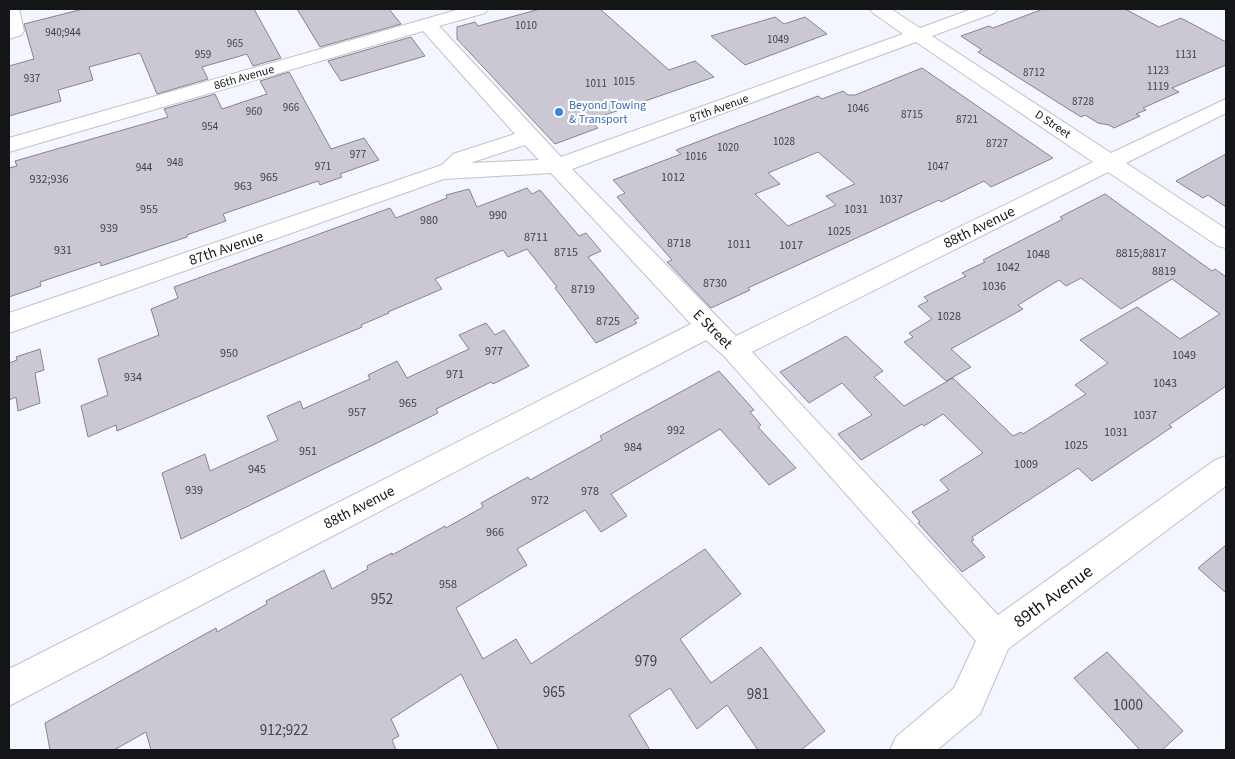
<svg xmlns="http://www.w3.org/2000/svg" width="1235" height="759" font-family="'Source Sans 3',sans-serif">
  <rect width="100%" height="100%" fill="#f3f5ff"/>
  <!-- building -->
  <g fill="#cbc7d3" stroke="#87848f" fill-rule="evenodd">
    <path d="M 83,9 L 254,9 L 281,58 L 253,66 L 247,54 L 202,67 L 208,79 L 157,94 L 140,53 L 89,67 L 93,80 L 58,90 L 61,101 L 9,116 L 9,66 L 34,59 L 24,24 Z"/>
    <path d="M 297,9 L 389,9 L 401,24 L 320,47 Z"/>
    <path d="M 540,9 L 600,9 L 669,70 L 695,61 L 714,77 L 605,115 L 591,121 L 598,128 L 555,144 L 457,39 L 457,27 L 475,22 L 478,26 Z"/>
    <path d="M 1043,9 L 1125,9 L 1159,27 L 1181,18 L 1226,42 L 1226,65 L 1172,88 L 1179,92 L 1143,108 L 1146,110 L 1136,114 L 1140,116 L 1114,128 L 1109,125 L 1098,123 L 1085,115 L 1081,117 L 978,52 L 982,50 L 961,36 L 989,26 L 993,28 Z"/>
    <path d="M 775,17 L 784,24 L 805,17 L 827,34 L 745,65 L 711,36 Z"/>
    <path d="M 411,37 L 425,56 L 341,81 L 328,61 Z"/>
    <path d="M 922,68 L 1053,158 L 991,187 L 984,181 L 941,202 L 939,200 L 748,288 L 750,290 L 711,308 L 667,262 L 672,260 L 617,197 L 625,193 L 613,180 L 681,154 L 676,150 L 818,96 L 822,99 L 843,91 L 848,95 L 855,95 ZM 818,152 L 855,184 L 826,196 L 836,205 L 788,226 L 755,194 L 780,184 L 768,173 Z"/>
    <path d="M 289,72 L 331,149 L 364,138 L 379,160 L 340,174 L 342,177 L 320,185 L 318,181 L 223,214 L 226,221 L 187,235 L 187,237 L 101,266 L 100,262 L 40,282 L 41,286 L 9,297 L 9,168 L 17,166 L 15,161 L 168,117 L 164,109 L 215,94 L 222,109 L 267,94 L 260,81 Z"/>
    <path d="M 1226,154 L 1226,207 L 1208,195 L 1203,198 L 1176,181 Z"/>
    <path d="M 527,188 L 532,194 L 540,190 L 579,236 L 586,233 L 601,251 L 588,257 L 639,318 L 634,320 L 637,323 L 596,343 L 555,288 L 557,287 L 527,249 L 508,257 L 503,250 L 435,279 L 442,289 L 388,312 L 389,313 L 361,325 L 362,327 L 117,431 L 116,425 L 88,437 L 81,406 L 108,395 L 98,359 L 159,335 L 151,309 L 178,298 L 174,287 L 390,208 L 396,218 L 447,198 L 446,195 L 469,189 L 477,207 Z"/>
    <path d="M 1105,194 L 1212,271 L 1215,269 L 1226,277 L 1226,386 L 1169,425 L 1172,427 L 1092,481 L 1078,468 L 972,537 L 974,540 L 971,541 L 985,557 L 962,572 L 918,523 L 920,522 L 912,512 L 949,490 L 940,480 L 983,453 L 943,414 L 924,426 L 922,424 L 861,460 L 838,434 L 872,415 L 842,383 L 809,403 L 780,372 L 846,336 L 883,371 L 874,377 L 904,406 L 953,378 L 1013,436 L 1021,432 L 1023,434 L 1086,394 L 1075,385 L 1108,363 L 1080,340 L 1137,307 L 1180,339 L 1220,314 L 1172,279 L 1121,309 L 1081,278 L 1066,286 L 1059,280 L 1018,305 L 1023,309 L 951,349 L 971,367 L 946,381 L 904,342 L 913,337 L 909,333 L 932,319 L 918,306 L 928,301 L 924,297 L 966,276 L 962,273 L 985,262 L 983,260 L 1063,219 L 1060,217 Z"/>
    <path d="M 486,323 L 495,335 L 504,330 L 529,366 L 493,384 L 491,382 L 436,409 L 438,413 L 181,539 L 162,473 L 205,454 L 210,471 L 278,440 L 267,416 L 300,401 L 303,409 L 370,379 L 368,375 L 397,361 L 407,378 L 469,349 L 459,335 Z"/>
    <path d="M 40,349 L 44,370 L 35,373 L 40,403 L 18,411 L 16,397 L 9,400 L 9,363 L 17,360 L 16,357 Z"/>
    <path d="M 719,371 L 754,410 L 750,412 L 761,425 L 758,427 L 796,468 L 769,485 L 720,429 L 611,494 L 627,516 L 601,532 L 585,510 L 517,549 L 527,565 L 456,608 L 483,659 L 516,639 L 531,664 L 705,549 L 741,594 L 680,639 L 711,683 L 761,647 L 825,731 L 801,750 L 758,750 L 727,705 L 697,729 L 670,688 L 629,715 L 650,750 L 499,750 L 461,674 L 391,719 L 399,736 L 392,740 L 396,750 L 151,750 L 146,732 L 114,750 L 50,750 L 45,723 L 216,628 L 217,632 L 267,604 L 266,601 L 324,570 L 332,589 L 368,569 L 367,566 L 392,553 L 392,555 L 445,526 L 446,528 L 483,507 L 481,503 L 528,477 L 530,480 L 602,440 L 600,436 Z"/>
    <path d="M 1226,545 L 1226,593 L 1198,568 Z"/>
    <path d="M 1107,652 L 1183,731 L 1162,750 L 1140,750 L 1074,678 Z"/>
  </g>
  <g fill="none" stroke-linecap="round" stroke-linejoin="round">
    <!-- minor casing -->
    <g stroke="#bfc1cd" stroke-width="2">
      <g id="minor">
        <path d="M 9,9 L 19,9 L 24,31 L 21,35 L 9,39 Z"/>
        <path d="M 460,9 L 488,9 L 485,13 L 439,26 L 561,157 L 903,34 L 873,13 L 870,9 L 891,9 L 920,28 L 972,9 L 997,9 L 994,13 L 932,36 L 1111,153 L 1226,99 L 1226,113 L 1126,163 L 1226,229 L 1226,248 L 1218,246 L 1108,172 L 752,352 L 998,615 L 1215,460 L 1226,456 L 1226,486 L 1008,649 L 980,714 L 937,750 L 890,750 L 896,737 L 954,688 L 976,641 L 724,356 L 706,340 L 9,706 L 9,669 L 691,324 L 551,173 L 444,179 L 9,333 L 9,313 L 442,165 L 453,154 L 515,134 L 423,31 L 9,152 L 9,138 ZM 916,42 L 1093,162 L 736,336 L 572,169 ZM 525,145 L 539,160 L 470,163 Z"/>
      </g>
    </g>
    <!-- minor -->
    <use href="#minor" fill="#fff" fill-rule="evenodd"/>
  </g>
  <!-- markers -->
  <circle fill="#3f7fe0" stroke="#fff" stroke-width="2" cx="559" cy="112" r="5"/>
  <g text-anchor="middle" stroke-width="4.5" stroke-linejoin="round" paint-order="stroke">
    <!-- far-number labels -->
    <g font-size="11" fill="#424248">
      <text x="526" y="29">1010</text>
      <text x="63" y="36">940;944</text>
      <text x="778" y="43">1049</text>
      <text x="235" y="47">965</text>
      <text x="203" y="58">959</text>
      <text x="1186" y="58">1131</text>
      <text x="1158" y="74">1123</text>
      <text x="1034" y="76">8712</text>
      <text x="32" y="82">937</text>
      <text x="624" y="85">1015</text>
      <text x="596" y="87">1011</text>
      <text x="1158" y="90">1119</text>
      <text x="1083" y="105">8728</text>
      <text x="291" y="111">966</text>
      <text x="858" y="112">1046</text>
      <text x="254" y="115">960</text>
      <text x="912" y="118">8715</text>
      <text x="967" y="123">8721</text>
      <text x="210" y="130">954</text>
      <text x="784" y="145">1028</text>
      <text x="997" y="147">8727</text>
      <text x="728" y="151">1020</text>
      <text x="358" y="158">977</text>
      <text x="696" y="160">1016</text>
      <text x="175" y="166">948</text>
      <text x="323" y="170">971</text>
      <text x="938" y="170">1047</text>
      <text x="144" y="171">944</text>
    </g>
    <!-- far-street labels -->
    <g font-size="12" fill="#141519" stroke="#fff">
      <text transform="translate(244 77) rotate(-16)" y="4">86th Avenue</text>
      <text transform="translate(719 108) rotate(-20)" y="4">87th Avenue</text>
      <text transform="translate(1053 124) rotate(34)" y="4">D Street</text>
    </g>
    <!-- far-shop labels -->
    <g font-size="12" fill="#366cbe" stroke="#fff" text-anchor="start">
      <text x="569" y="109">Beyond Towing<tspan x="569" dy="14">&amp; Transport</tspan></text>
    </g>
    <!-- number labels -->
    <g font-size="12" fill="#424248">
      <text x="269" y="181">965</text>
      <text x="673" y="181">1012</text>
      <text x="49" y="183">932;936</text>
      <text x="243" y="190">963</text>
      <text x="891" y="203">1037</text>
      <text x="149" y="213">955</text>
      <text x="856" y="213">1031</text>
      <text x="498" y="219">990</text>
      <text x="429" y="224">980</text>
      <text x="109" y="232">939</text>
      <text x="839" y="235">1025</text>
      <text x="536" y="241">8711</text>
      <text x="679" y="247">8718</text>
      <text x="739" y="248">1011</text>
      <text x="791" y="249">1017</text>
      <text x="63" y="254">931</text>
      <text x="566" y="256">8715</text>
      <text x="1141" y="257">8815;8817</text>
      <text x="1038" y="258">1048</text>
      <text x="1008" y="271">1042</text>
      <text x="1164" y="275">8819</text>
      <text x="715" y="287">8730</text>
      <text x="994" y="290">1036</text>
      <text x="583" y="293">8719</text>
      <text x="949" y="320">1028</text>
      <text x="608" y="325">8725</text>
      <text x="494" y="355">977</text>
      <text x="229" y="357">950</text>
      <text x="1184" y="359">1049</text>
      <text x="455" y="378">971</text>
      <text x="133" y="381">934</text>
      <text x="1165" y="387">1043</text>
      <text x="408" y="407">965</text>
      <text x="357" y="416">957</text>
      <text x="1145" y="419">1037</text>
      <text x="676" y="434">992</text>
      <text x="1116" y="436">1031</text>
      <text x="1076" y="449">1025</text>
      <text x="633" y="451">984</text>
      <text x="308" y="455">951</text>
      <text x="1026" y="468">1009</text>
      <text x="257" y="473">945</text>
      <text x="194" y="494">939</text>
      <text x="590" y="495">978</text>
      <text x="540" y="504">972</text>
      <text x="495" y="536">966</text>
      <text x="448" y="588">958</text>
    </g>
    <!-- street labels -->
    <g font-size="15" fill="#141519" stroke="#fff">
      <text transform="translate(979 227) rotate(-26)" y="5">88th Avenue</text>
      <text transform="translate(226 248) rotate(-19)" y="5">87th Avenue</text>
      <text transform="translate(713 329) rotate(45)" y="5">E Street</text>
      <text transform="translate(359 507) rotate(-27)" y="5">88th Avenue</text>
    </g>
    <!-- near-number labels -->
    <g font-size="15" fill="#424248">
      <text x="382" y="604">952</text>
      <text x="646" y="666">979</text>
      <text x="554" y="697">965</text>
      <text x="758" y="699">981</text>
      <text x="1128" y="710">1000</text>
      <text x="284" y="735">912;922</text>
    </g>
    <!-- near-street labels -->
    <g font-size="18" fill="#141519" stroke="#fff">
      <text transform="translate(1053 596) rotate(-36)" y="6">89th Avenue</text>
    </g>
  </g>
  <!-- border -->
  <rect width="1235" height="759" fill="none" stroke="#141519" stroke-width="20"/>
</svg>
